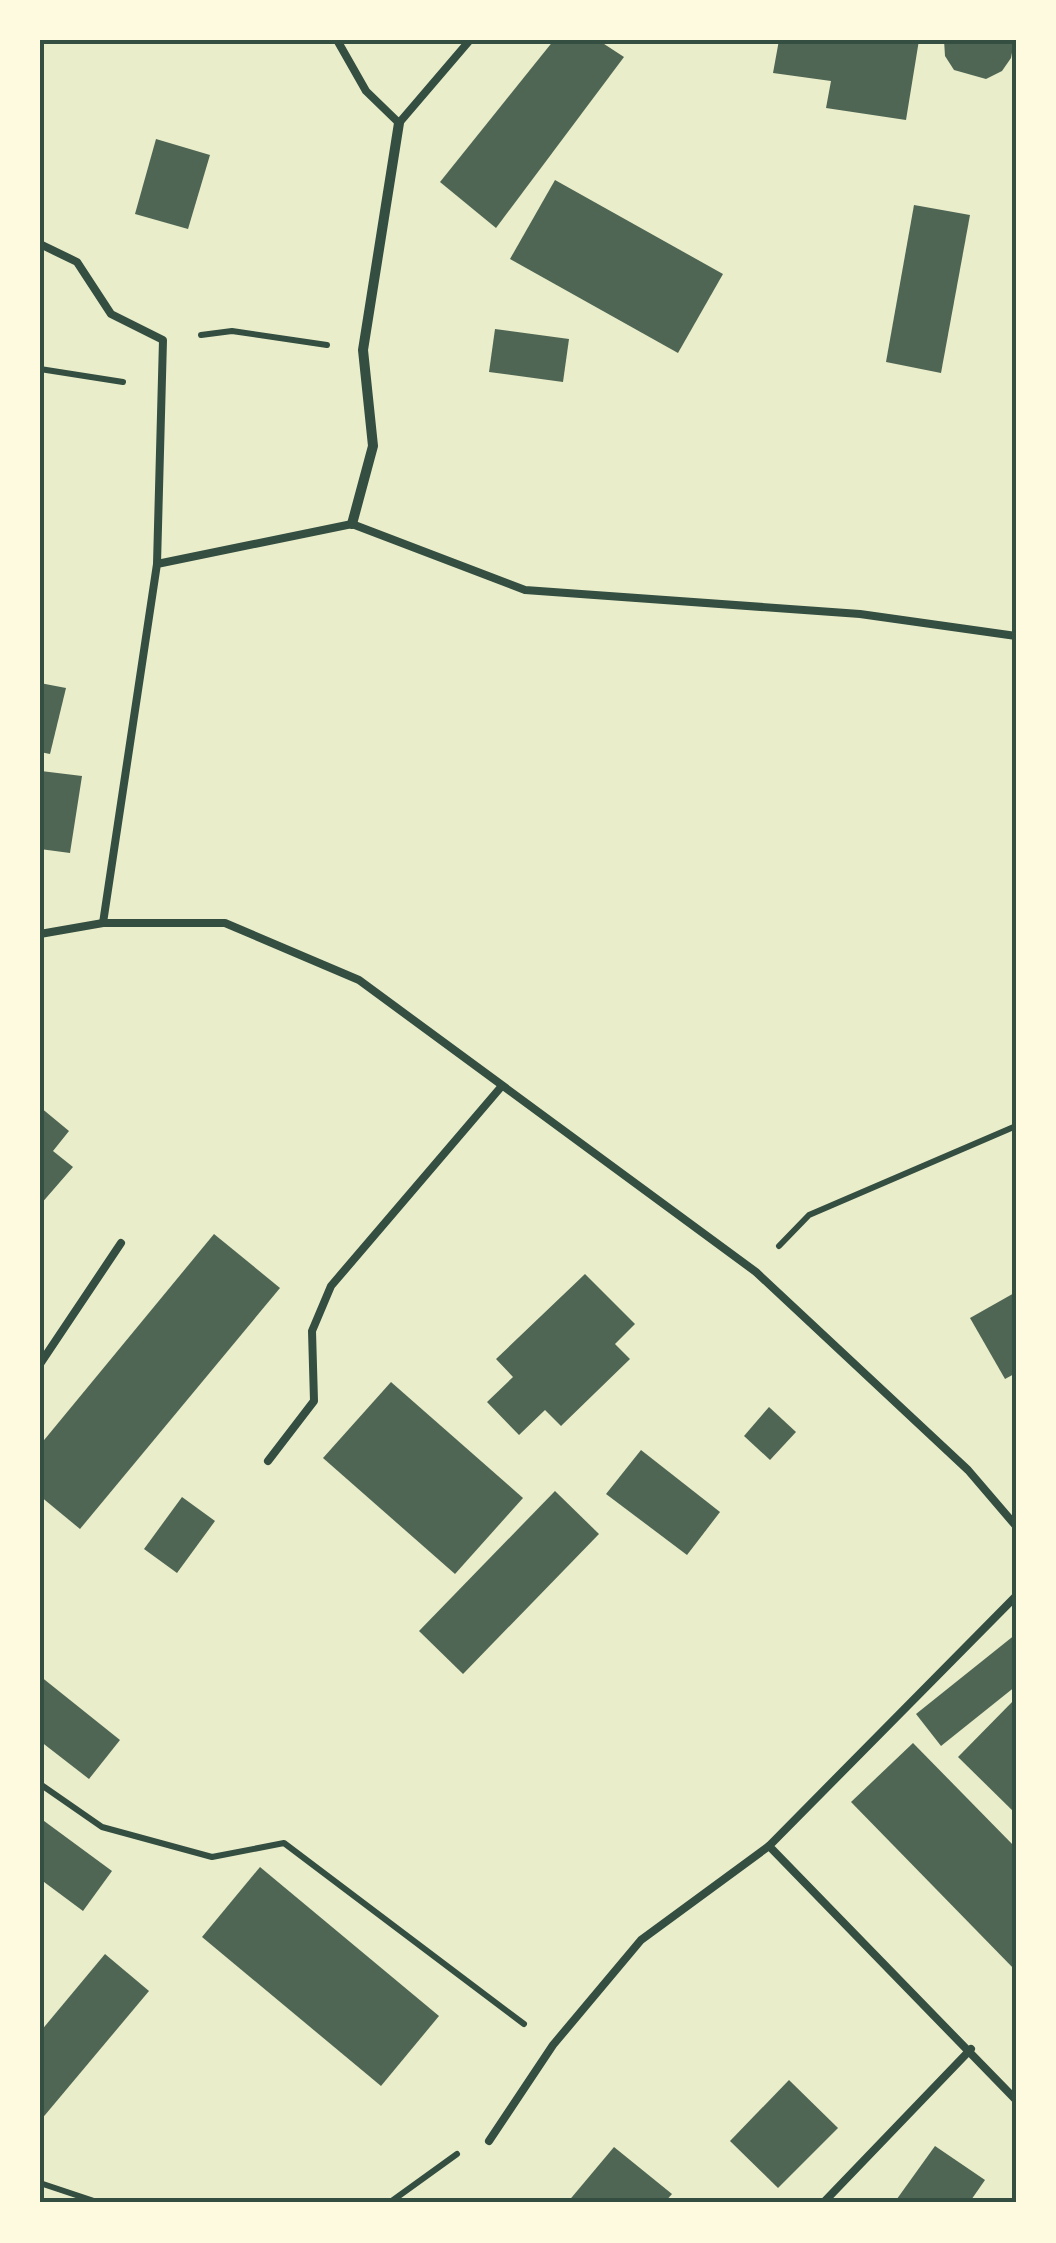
<svg xmlns="http://www.w3.org/2000/svg" width="1056" height="2243" font-family="Signika,sans-serif">
  <rect width="100%" height="100%" fill="#e9edc9"/>
  <!-- building -->
  <g fill="#4f6655">
    <path d="M 554,40 L 598,40 L 624,57 L 496,228 L 440,182 Z"/>
    <path d="M 779,40 L 919,40 L 906,120 L 826,108 L 831,81 L 773,73 Z"/>
    <path d="M 944,40 L 1014,40 L 1014,42 L 1011,58 L 1002,71 L 986,79 L 954,70 L 945,56 Z"/>
    <path d="M 156,139 L 210,155 L 188,229 L 135,214 Z"/>
    <path d="M 555,180 L 723,274 L 678,353 L 510,259 Z"/>
    <path d="M 914,205 L 970,215 L 941,373 L 886,362 Z"/>
    <path d="M 495,329 L 569,339 L 563,382 L 489,372 Z"/>
    <path d="M 40,683 L 66,688 L 50,754 L 40,752 Z"/>
    <path d="M 41,771 L 82,776 L 70,853 L 40,849 Z"/>
    <path d="M 40,1107 L 69,1131 L 53,1151 L 73,1167 L 40,1205 Z"/>
    <path d="M 214,1234 L 280,1288 L 80,1529 L 40,1496 L 40,1445 Z"/>
    <path d="M 585,1274 L 635,1324 L 615,1344 L 630,1359 L 561,1426 L 545,1410 L 519,1435 L 487,1402 L 513,1377 L 496,1359 Z"/>
    <path d="M 1016,1292 L 1016,1373 L 1005,1379 L 970,1318 Z"/>
    <path d="M 391,1382 L 523,1498 L 455,1574 L 323,1458 Z"/>
    <path d="M 769,1407 L 796,1432 L 770,1460 L 744,1436 Z"/>
    <path d="M 641,1450 L 720,1512 L 687,1555 L 606,1494 Z"/>
    <path d="M 555,1491 L 599,1534 L 463,1674 L 419,1631 Z"/>
    <path d="M 182,1497 L 215,1521 L 177,1573 L 144,1549 Z"/>
    <path d="M 1016,1634 L 1016,1686 L 941,1746 L 916,1714 Z"/>
    <path d="M 40,1676 L 120,1740 L 89,1779 L 40,1741 Z"/>
    <path d="M 1016,1698 L 1016,1814 L 958,1757 Z"/>
    <path d="M 913,1743 L 1016,1848 L 1016,1971 L 851,1802 Z"/>
    <path d="M 40,1818 L 112,1871 L 83,1911 L 40,1879 Z"/>
    <path d="M 260,1867 L 439,2016 L 381,2086 L 202,1937 Z"/>
    <path d="M 105,1954 L 149,1991 L 40,2121 L 40,2032 Z"/>
    <path d="M 789,2080 L 838,2128 L 778,2188 L 730,2141 Z"/>
    <path d="M 935,2146 L 985,2180 L 969,2203 L 894,2203 Z"/>
    <path d="M 614,2147 L 672,2194 L 664,2203 L 567,2203 Z"/>
  </g>
  <g fill="none" stroke-linecap="round" stroke-linejoin="round">
    <!-- path -->
    <g stroke="#344e41" stroke-width="6">
      <path d="M 201,335 L 232,331 L 327,345"/>
      <path d="M 40,369 L 123,382"/>
      <path d="M 779,1246 L 809,1215 L 1016,1126"/>
      <path d="M 40,1784 L 102,1827 L 212,1857 L 284,1843 L 524,2024"/>
      <path d="M 40,2183 L 100,2203"/>
      <path d="M 389,2203 L 457,2154"/>
    </g>
    <!-- service -->
    <g stroke="#344e41" stroke-width="8">
      <path d="M 337,40 L 366,91 L 399,123 L 470,40"/>
      <path d="M 40,244 L 77,262 L 111,314 L 163,340 L 157,564"/>
      <path d="M 103,923 L 157,564 L 352,524 L 525,590 L 860,614 L 1016,636"/>
      <path d="M 40,934 L 103,923 L 225,923 L 359,980 L 756,1272 L 968,1470 L 1016,1526"/>
      <path d="M 40,1364 L 121,1243"/>
      <path d="M 268,1461 L 314,1401 L 312,1331 L 331,1286 L 501,1087"/>
      <path d="M 1016,1596 L 769,1846 L 1016,2100"/>
      <path d="M 489,2141 L 553,2045 L 641,1940 L 769,1846"/>
      <path d="M 823,2203 L 971,2049"/>
    </g>
    <!-- minor -->
    <path stroke="#344e41" stroke-width="10" d="M 352,524 L 373,446 L 363,350 L 399,123"/>
  </g>
  <!-- border -->
  <rect width="1056" height="2243" fill="none" stroke="#fefae0" stroke-width="85"/>
  <rect x="42" y="42" width="972" height="2158" fill="none" stroke="#344e41" stroke-width="4"/>
</svg>
